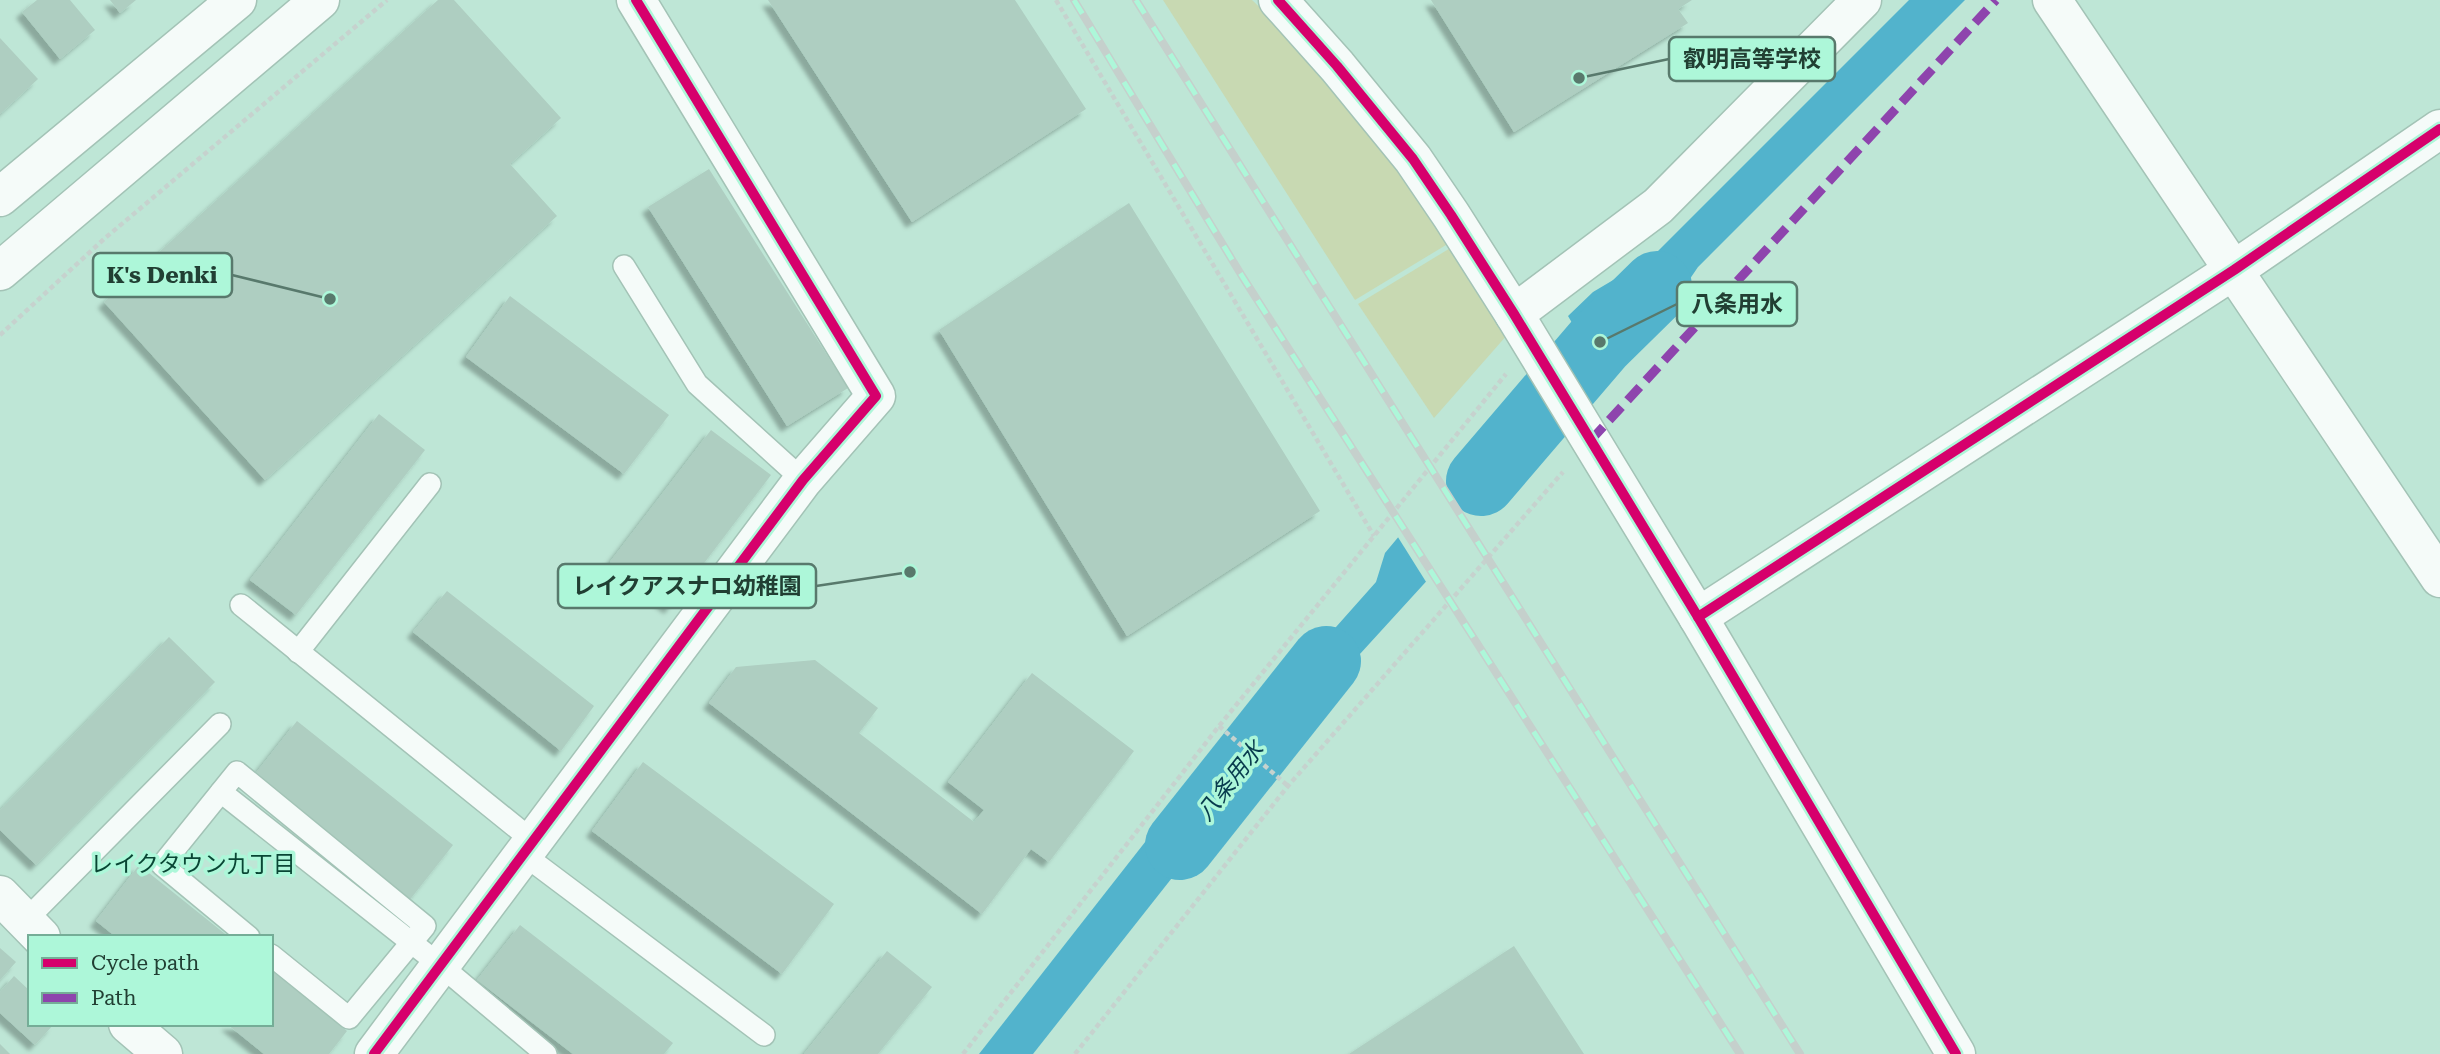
<svg xmlns="http://www.w3.org/2000/svg" width="2440" height="1054" font-family="'Roboto Serif','Noto Sans JP',serif">
  <defs>
    <filter id="shadow"><feDropShadow dx="-6" dy="6" stdDeviation="2" flood-color="#0004"/></filter>
  </defs>
  <rect width="100%" height="100%" fill="#bee6d6"/>
  <!-- green -->
  <g fill="#c8d9b2">
    <path d="M 1163,0 L 1252,0 L 1287,33 L 1344,96 L 1451,242 L 1355,300 Z"/>
    <path d="M 1452,247 L 1508,334 L 1434,418 L 1358,304 Z"/>
  </g>
  <!-- water -->
  <g fill="#52b3cc">
    <path d="M 1909,0 L 1965,0 L 1698,267 L 1651,336 L 1602,374 L 1568,316 L 1593,292 L 1652,257 Z"/>
    <path d="M 1531,378 L 1558,437 L 1276,746 L 1249,725 L 1376,582 L 1385,553 Z"/>
    <path d="M 1219,754 L 1250,779 L 1033,1054 L 979,1054 L 1160,823 Z"/>
  </g>
  <!-- pier -->
  <path fill="#bee6d6" d="M 1456,463 L 1490,516 L 1428,585 L 1396,534 Z"/>
  <g fill="none" stroke-linecap="round" stroke-linejoin="round">
    <!-- river -->
    <g stroke="#52b3cc" stroke-width="70">
      <path d="M 1481,481 L 1600,342 L 1657,286"/>
      <path d="M 1180,845 L 1326,661"/>
    </g>
  </g>
  <!-- building -->
  <g fill="#aecec1" filter="url(#shadow)">
    <path d="M 37,0 L 70,0 L 95,30 L 60,59 L 22,12 Z"/>
    <path d="M 110,0 L 136,0 L 120,13 Z"/>
    <path d="M 438,0 L 454,0 L 561,118 L 510,164 L 557,216 L 265,480 L 104,302 Z"/>
    <path d="M 768,0 L 1015,0 L 1086,109 L 912,222 Z"/>
    <path d="M 1431,0 L 1692,0 L 1678,9 L 1688,23 L 1514,132 Z"/>
    <path d="M 0,38 L 38,79 L 0,114 Z"/>
    <path d="M 709,169 L 848,388 L 787,426 L 648,207 Z"/>
    <path d="M 1129,203 L 1320,511 L 1127,636 L 939,330 Z"/>
    <path d="M 510,296 L 669,415 L 624,474 L 466,357 Z"/>
    <path d="M 379,414 L 425,450 L 296,615 L 250,580 Z"/>
    <path d="M 711,430 L 771,475 L 670,608 L 610,562 Z"/>
    <path d="M 447,591 L 594,706 L 561,751 L 413,632 Z"/>
    <path d="M 169,637 L 215,682 L 36,865 L 0,830 L 0,810 Z"/>
    <path d="M 815,660 L 878,708 L 859,733 L 974,822 L 984,810 L 948,782 L 1032,673 L 1134,751 L 1049,862 L 1031,849 L 982,914 L 709,703 L 736,667 Z"/>
    <path d="M 297,721 L 453,845 L 408,902 L 252,778 Z"/>
    <path d="M 643,762 L 834,904 L 782,974 L 592,831 Z"/>
    <path d="M 139,865 L 229,937 L 116,937 L 96,921 Z"/>
    <path d="M 520,925 L 673,1043 L 664,1054 L 573,1054 L 477,980 Z"/>
    <path d="M 1514,946 L 1584,1054 L 1349,1054 Z"/>
    <path d="M 0,948 L 16,962 L 0,980 Z"/>
    <path d="M 887,951 L 932,987 L 878,1054 L 804,1054 Z"/>
    <path d="M 271,970 L 347,1031 L 329,1054 L 264,1054 L 227,1024 L 271,1024 Z"/>
    <path d="M 14,976 L 30,991 L 30,1024 L 54,1024 L 35,1045 L 0,1013 L 0,992 Z"/>
    <path d="M 0,1044 L 10,1054 L 0,1054 Z"/>
  </g>
  <g fill="none" stroke-linecap="round" stroke-linejoin="round">
    <!-- service casing -->
    <g stroke="#a3c3b6" stroke-width="24">
      <g id="service">
        <path d="M 624,266 L 697,384 L 803,480"/>
        <path d="M 241,605 L 533,841"/>
        <path d="M 298,652 L 430,484"/>
        <path d="M 221,792 L 440,965 L 546,1054"/>
        <path d="M 523,854 L 764,1035"/>
        <path d="M 25,921 L 220,724"/>
        <path d="M 249,937 L 162,865 L 237,772 L 425,926 L 349,1018 L 271,955"/>
      </g>
    </g>
    <!-- minor casing -->
    <g stroke="#a3c3b6" stroke-width="41">
      <g id="minor">
        <path d="M 2052,0 L 2440,578"/>
        <path d="M 1514,314 L 1658,206 L 1862,0"/>
        <path d="M 1698,617 L 2234,270 L 2440,129"/>
        <path d="M 0,895 L 41,937"/>
        <path d="M 128,1024 L 163,1054"/>
        <path d="M 374,1054 L 803,480 L 876,396 L 636,0"/>
      </g>
    </g>
    <!-- tertiary casing -->
    <g stroke="#a3c3b6" stroke-width="41">
      <g id="tertiary">
        <path d="M 1278,0 L 1337,66 L 1413,159 L 1451,215 L 1514,314 L 1698,617 L 1956,1054"/>
        <path d="M 0,197 L 237,0"/>
        <path d="M 0,271 L 320,0"/>
      </g>
    </g>
    <!-- path -->
    <g stroke="#c6d2ce" stroke-width="4.5" stroke-dasharray="5 3.5" stroke-linecap="butt">
      <path d="M 1056,0 L 1374,536"/>
      <path d="M 0,335 L 104,239 L 387,0"/>
      <path d="M 1219,726 L 1288,786"/>
      <path d="M 963,1054 L 1219,726 L 1506,374"/>
      <path d="M 1075,1054 L 1288,786 L 1563,472"/>
    </g>
    <!-- service -->
    <use href="#service" stroke="#f5fbf9" stroke-width="21"/>
    <!-- minor -->
    <use href="#minor" stroke="#f5fbf9" stroke-width="38"/>
    <!-- tertiary -->
    <use href="#tertiary" stroke="#f5fbf9" stroke-width="38"/>
    <!-- rail casing -->
    <g stroke="#c5d0cc" stroke-width="8">
      <g id="rail">
        <path d="M 1074,0 L 1242,276 L 1740,1054"/>
        <path d="M 1136,0 L 1800,1054"/>
      </g>
    </g>
    <!-- rail -->
    <use href="#rail" stroke="#adf7d9" stroke-width="5" stroke-dasharray="16" stroke-linecap="butt"/>
    <!-- quiet -->
    <path stroke="#8e44ad" stroke-width="9" stroke-dasharray="18 9" stroke-linecap="butt" d="M 1591,440 L 1996,0"/>
    <!-- cycleway casing -->
    <g stroke="#adf7d9" stroke-width="15">
      <g id="cycleway">
        <path d="M 1278,0 L 1337,66 L 1413,159 L 1451,215 L 1514,314 L 1698,617 L 1956,1054"/>
        <path d="M 1698,617 L 2234,270 L 2440,129"/>
        <path d="M 374,1054 L 803,480 L 876,396 L 636,0"/>
      </g>
    </g>
    <!-- cycleway -->
    <use href="#cycleway" stroke="#d6006c" stroke-width="10"/>
  </g>
  <g text-anchor="middle" stroke-width="7" stroke-linejoin="round" paint-order="stroke">
    <!-- water labels -->
    <g font-size="23" font-style="italic" fill="#083b4d" stroke="#adf7d9">
      <text transform="translate(1230 781) rotate(-52)" y="8">八条用水</text>
    </g>
    <!-- neighbourhood labels -->
    <g font-size="23" fill="#094634" stroke="#adf7d9">
      <text x="193" y="872">レイクタウン九丁目</text>
    </g>
  </g>
  <!-- callouts -->
  <path fill="none" stroke="#58796c" stroke-width="2.5" d="M1579 78L1669 59M330 299L232 275M1600 342L1677 304M910 572L816 586"/>
  <g fill="#58796c" stroke="#adf7d9" stroke-width="2.5">
    <circle cx="1579" cy="78" r="7"/>
    <circle cx="330" cy="299" r="7"/>
    <circle cx="1600" cy="342" r="7"/>
    <circle cx="910" cy="572" r="7"/>
  </g>
  <g fill="#adf7d9" stroke="#58796c" stroke-width="2.5">
    <rect x="1669" y="37" width="166" height="44" rx="7"/>
    <rect x="93" y="253" width="139" height="44" rx="7"/>
    <rect x="1677" y="282" width="120" height="44" rx="7"/>
    <rect x="558" y="564" width="258" height="44" rx="7"/>
  </g>
  <g font-size="23" text-anchor="middle" font-weight="bold" fill="#213f33">
    <text x="1752" y="67">叡明高等学校</text>
    <text x="162" y="283">K's Denki</text>
    <text x="1737" y="312">八条用水</text>
    <text x="687" y="594">レイクアスナロ幼稚園</text>
  </g>
  <!-- legend -->
  <rect x="28" y="935" width="245" height="91" fill="#adf7d9" stroke="#75ad97" stroke-width="2"/>
  <rect x="42" y="958" width="35" height="10" fill="#d6006c" stroke="#75ad97" stroke-width="2"/>
  <text x="91" y="970" font-size="21" fill="#213f33">Cycle path</text>
  <rect x="42" y="993" width="35" height="10" fill="#8e44ad" stroke="#75ad97" stroke-width="2"/>
  <text x="91" y="1005" font-size="21" fill="#213f33">Path</text>
</svg>
